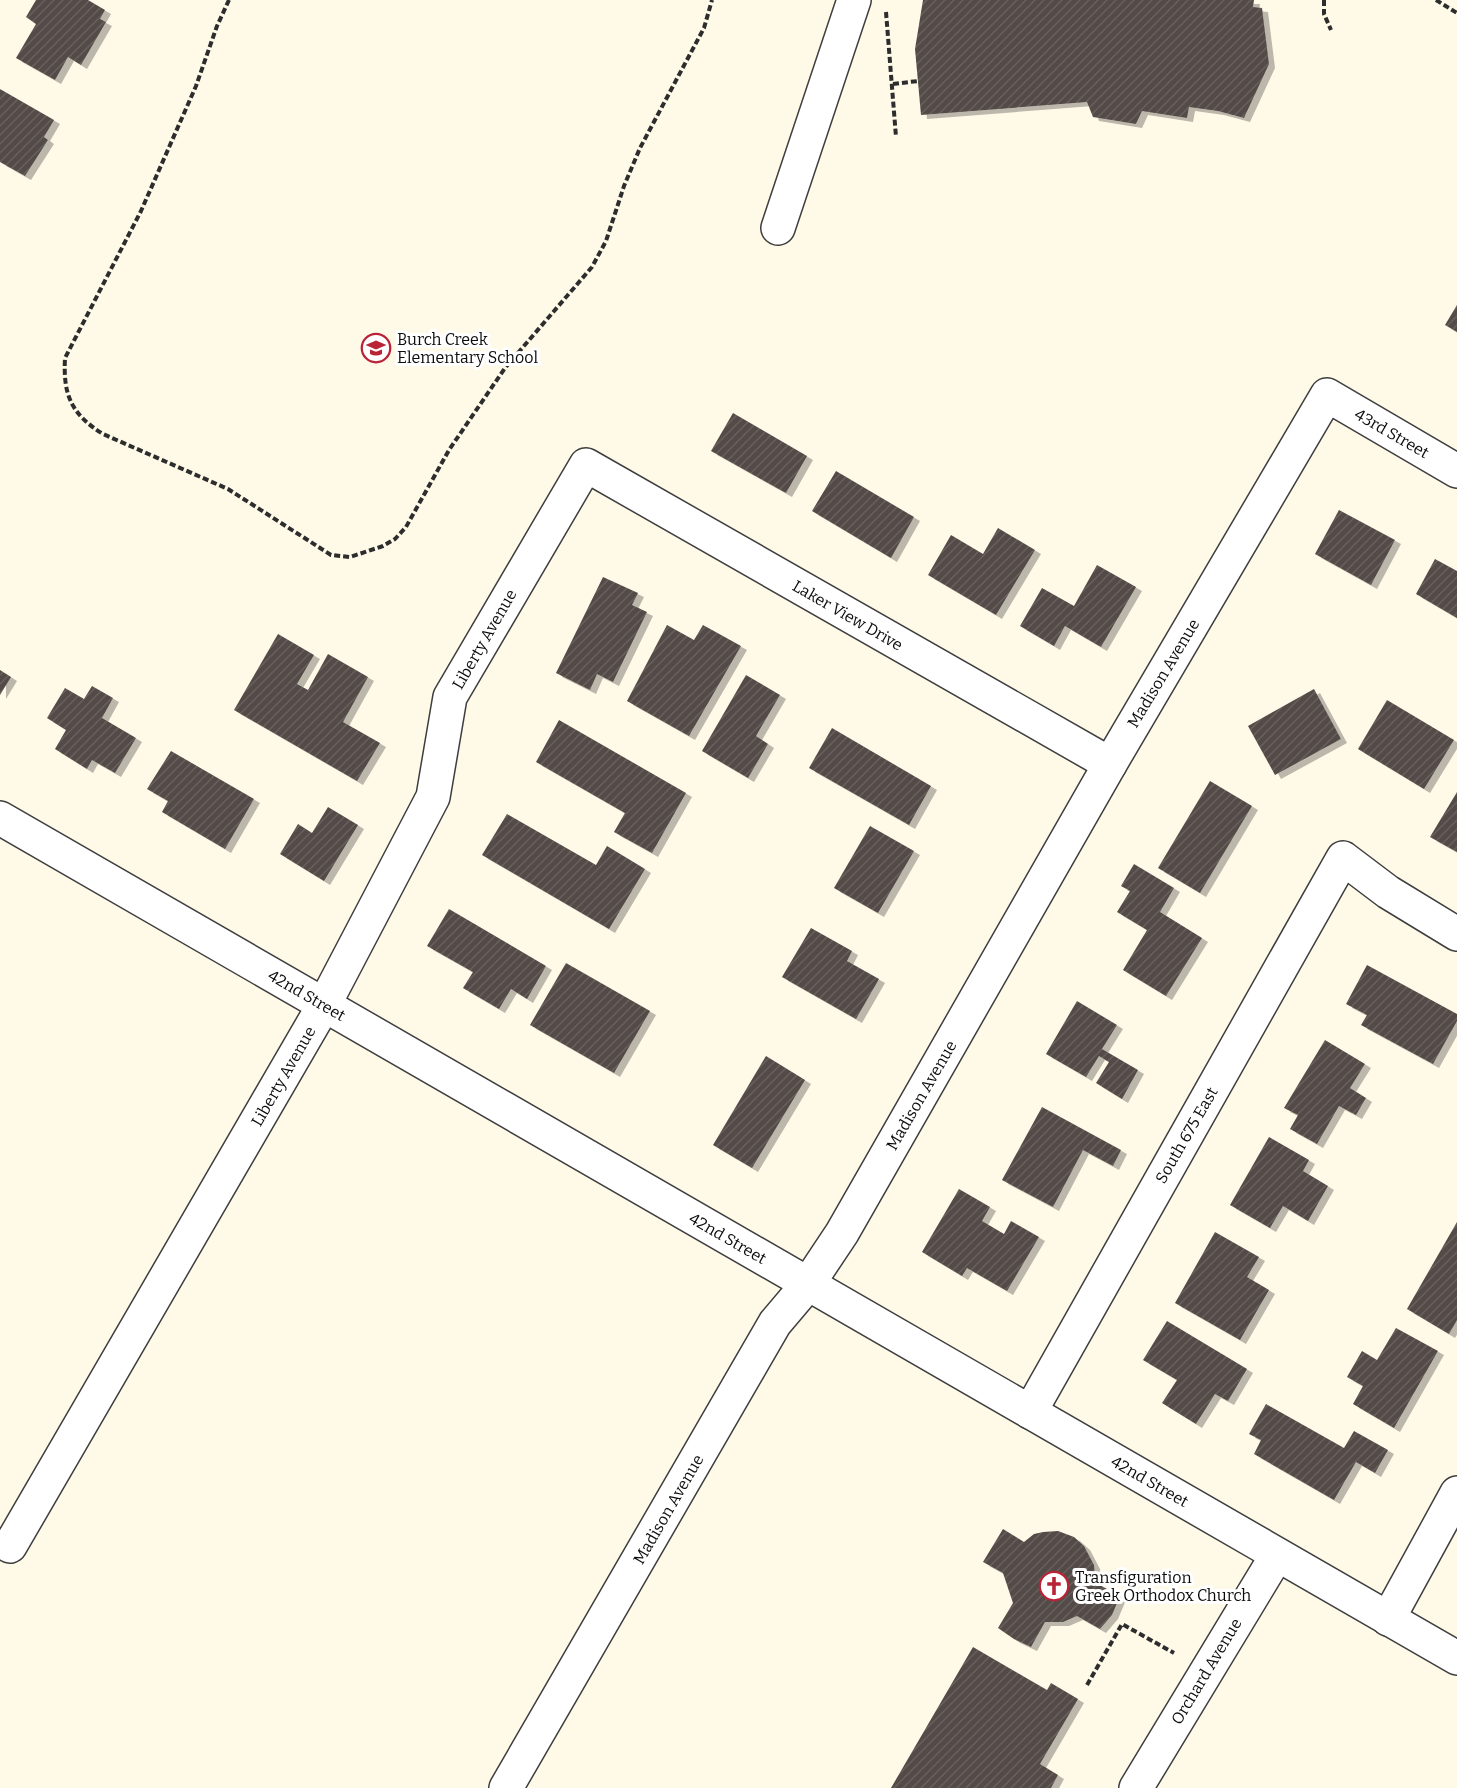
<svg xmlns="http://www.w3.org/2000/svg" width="1457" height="1788" font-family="Bitter,serif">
  <defs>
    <pattern id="building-hatch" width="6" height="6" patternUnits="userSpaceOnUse" patternTransform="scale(1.5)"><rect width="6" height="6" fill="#534b47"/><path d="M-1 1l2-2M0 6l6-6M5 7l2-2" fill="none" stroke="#67605d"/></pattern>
    <filter id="shadow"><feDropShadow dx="6" dy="4" stdDeviation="0" flood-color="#0004"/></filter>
  </defs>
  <rect width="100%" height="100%" fill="#fff9e8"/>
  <!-- building -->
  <g fill="url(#building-hatch)" filter="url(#shadow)">
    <path d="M 36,0 L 88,0 L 105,10 L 100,19 L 106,22 L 81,65 L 68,57 L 55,80 L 16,58 L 36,24 L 26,17 Z"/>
    <path d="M 923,0 L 1254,0 L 1253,7 L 1262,8 L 1269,64 L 1244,118 L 1218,111 L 1189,107 L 1187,118 L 1142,111 L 1136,124 L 1093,117 L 1087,102 L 921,115 L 915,49 Z"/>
    <path d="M 0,89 L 54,120 L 44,137 L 48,140 L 25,176 L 0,162 Z"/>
    <path d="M 1457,305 L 1457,332 L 1445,325 Z"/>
    <path d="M 733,413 L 807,456 L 786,493 L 711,451 Z"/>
    <path d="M 836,471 L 914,517 L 891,558 L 812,511 Z"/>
    <path d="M 1339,510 L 1395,540 L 1371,585 L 1315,554 Z"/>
    <path d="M 998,528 L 1035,550 L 996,615 L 928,575 L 951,535 L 983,554 Z"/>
    <path d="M 1435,559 L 1457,571 L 1457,618 L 1416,594 Z"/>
    <path d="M 1097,565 L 1136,587 L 1101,647 L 1065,626 L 1054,646 L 1020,626 L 1042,588 L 1074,606 Z"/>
    <path d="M 603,577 L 638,593 L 632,605 L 647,612 L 613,682 L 597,674 L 590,690 L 556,673 Z"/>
    <path d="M 667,625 L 694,640 L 703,625 L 741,646 L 689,736 L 627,701 Z"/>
    <path d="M 278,634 L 314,655 L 297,684 L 308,690 L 328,654 L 368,677 L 343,722 L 380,743 L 357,781 L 234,710 Z"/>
    <path d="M 0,670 L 11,677 L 0,695 Z"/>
    <path d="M 746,675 L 780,695 L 756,736 L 768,744 L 748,778 L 702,751 Z"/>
    <path d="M 92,686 L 113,698 L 102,718 L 136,738 L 115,773 L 92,760 L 87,769 L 55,749 L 66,730 L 47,718 L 65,688 L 84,699 Z"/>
    <path d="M 1314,689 L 1341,739 L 1275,775 L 1248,726 Z"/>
    <path d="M 1387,700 L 1454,740 L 1424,789 L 1358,749 Z"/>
    <path d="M 559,720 L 686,793 L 652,853 L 614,832 L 625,813 L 536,762 Z"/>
    <path d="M 832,728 L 931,786 L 909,825 L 809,768 Z"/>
    <path d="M 171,751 L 254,799 L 225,849 L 162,812 L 168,801 L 147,789 Z"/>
    <path d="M 1210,781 L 1252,806 L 1200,893 L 1158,868 Z"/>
    <path d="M 1457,792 L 1457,852 L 1430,837 Z"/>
    <path d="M 328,807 L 358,825 L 324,881 L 280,854 L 298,824 L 312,833 Z"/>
    <path d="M 507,814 L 596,865 L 607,846 L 645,869 L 609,929 L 482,855 Z"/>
    <path d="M 870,826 L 914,851 L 878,913 L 834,888 Z"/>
    <path d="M 1134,864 L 1174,888 L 1160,912 L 1202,938 L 1166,996 L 1123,970 L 1147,930 L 1117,912 L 1130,891 L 1121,886 Z"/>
    <path d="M 449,909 L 546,966 L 527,999 L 511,989 L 499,1009 L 463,988 L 473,972 L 427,946 Z"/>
    <path d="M 811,928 L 852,951 L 847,961 L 879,979 L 856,1019 L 782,977 Z"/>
    <path d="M 566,963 L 650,1011 L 614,1073 L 530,1025 Z"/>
    <path d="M 1367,965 L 1457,1014 L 1457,1021 L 1433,1064 L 1361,1025 L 1367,1015 L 1346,1004 Z"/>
    <path d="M 1077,1001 L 1117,1025 L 1102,1049 L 1138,1070 L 1122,1099 L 1096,1083 L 1109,1062 L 1099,1056 L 1086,1077 L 1046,1054 Z"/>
    <path d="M 1325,1040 L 1365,1064 L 1350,1088 L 1366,1098 L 1356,1115 L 1339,1106 L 1317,1144 L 1290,1129 L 1298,1115 L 1284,1108 Z"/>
    <path d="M 766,1056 L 805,1080 L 752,1168 L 713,1145 Z"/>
    <path d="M 1042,1107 L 1121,1150 L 1113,1166 L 1083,1150 L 1053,1207 L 1002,1180 Z"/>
    <path d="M 1269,1137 L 1309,1160 L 1303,1171 L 1328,1186 L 1308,1221 L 1283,1206 L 1270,1228 L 1230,1205 Z"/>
    <path d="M 959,1189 L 990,1207 L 982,1221 L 1004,1234 L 1011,1221 L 1039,1237 L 1007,1291 L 967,1268 L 962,1276 L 922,1252 Z"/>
    <path d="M 1457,1222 L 1457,1320 L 1449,1334 L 1407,1309 Z"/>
    <path d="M 1215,1232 L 1259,1257 L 1247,1277 L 1269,1290 L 1240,1340 L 1175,1303 Z"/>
    <path d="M 1167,1321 L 1247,1369 L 1228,1401 L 1215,1394 L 1196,1424 L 1162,1403 L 1177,1380 L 1143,1360 Z"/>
    <path d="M 1396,1328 L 1438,1351 L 1394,1428 L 1353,1404 L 1363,1386 L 1347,1377 L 1362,1351 L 1377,1360 Z"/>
    <path d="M 1266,1404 L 1344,1448 L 1354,1431 L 1388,1450 L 1375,1473 L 1356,1462 L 1334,1500 L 1254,1454 L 1261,1440 L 1249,1434 Z"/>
    <path d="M 1003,1529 L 1024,1542 L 1034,1534 L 1043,1532 L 1058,1531 L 1074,1537 L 1084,1546 L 1094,1565 L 1096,1583 L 1120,1596 L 1112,1615 L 1100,1629 L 1077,1616 L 1063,1622 L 1045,1622 L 1031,1647 L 1014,1639 L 998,1628 L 1013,1603 L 1003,1573 L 983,1562 Z"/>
    <path d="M 973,1647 L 1047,1690 L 1051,1683 L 1078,1699 L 1040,1764 L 1058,1775 L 1051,1788 L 891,1788 Z"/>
  </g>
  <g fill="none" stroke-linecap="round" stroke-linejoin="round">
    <!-- minor casing -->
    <g stroke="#3e3e3e" stroke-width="36">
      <g id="minor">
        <path d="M 778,228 L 854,0"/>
        <path d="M 0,818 L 1457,1658"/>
        <path d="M 1030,1412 L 1343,858 L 1388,892 L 1457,934"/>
        <path d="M 10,1546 L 324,1005 L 433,797 L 450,697 L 586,465 L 1110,764"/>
        <path d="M 1388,1619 L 1457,1493"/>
        <path d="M 506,1788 L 775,1323 L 808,1284 L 842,1233 L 1110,764 L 1327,395 L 1457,471"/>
        <path d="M 1136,1788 L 1277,1555"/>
      </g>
    </g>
    <!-- path -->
    <g stroke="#2d2d2d" stroke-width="4" stroke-dasharray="6 3" stroke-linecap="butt">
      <path d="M 229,0 L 217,26 L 196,86 L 141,211 L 65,358 C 63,395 71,414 103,434 L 228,489 L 331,555 L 350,557 L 383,546 L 395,539 L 406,527 L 449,450 L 505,368 L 592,267 L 606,241 L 624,186 L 640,148 L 704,28 L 712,0"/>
      <path d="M 1324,0 L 1324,14 L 1331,30"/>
      <path d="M 1436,0 L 1457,13"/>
      <path d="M 886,12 L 896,137"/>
      <path d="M 893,84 L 918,81"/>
      <path d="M 1087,1685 L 1122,1624 L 1174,1653"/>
    </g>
    <!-- minor -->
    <use href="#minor" stroke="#fff" stroke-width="33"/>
  </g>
  <!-- icons -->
  <defs>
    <g id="school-ring" transform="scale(1.5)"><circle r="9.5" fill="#fff" stroke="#ba2335" stroke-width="1.5"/><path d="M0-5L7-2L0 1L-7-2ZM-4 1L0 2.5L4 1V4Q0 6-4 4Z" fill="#ba2335"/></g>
    <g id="church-ring" transform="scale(1.5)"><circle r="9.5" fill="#fff" stroke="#ba2335" stroke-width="1.5"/><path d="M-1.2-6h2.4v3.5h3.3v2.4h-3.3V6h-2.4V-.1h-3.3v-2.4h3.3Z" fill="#ba2335"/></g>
  </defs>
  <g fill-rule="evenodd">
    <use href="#school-ring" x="376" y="348"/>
    <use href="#church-ring" x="1054" y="1586"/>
  </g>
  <g text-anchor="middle" stroke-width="6" stroke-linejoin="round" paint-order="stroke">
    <!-- poi labels -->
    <g font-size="16" fill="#0b0b0b" stroke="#fff" text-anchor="start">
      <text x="397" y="345">Burch Creek<tspan x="397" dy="18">Elementary School</tspan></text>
      <text x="1075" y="1583">Transfiguration<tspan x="1075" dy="18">Greek Orthodox Church</tspan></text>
    </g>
    <!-- street labels -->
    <g font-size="16" fill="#0b0b0b" stroke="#fff">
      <text transform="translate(1392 433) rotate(30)" y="6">43rd Street</text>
      <text transform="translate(848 615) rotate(30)" y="6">Laker View Drive</text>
      <text transform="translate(484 639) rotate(-60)" y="6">Liberty Avenue</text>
      <text transform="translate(1163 673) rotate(-59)" y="6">Madison Avenue</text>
      <text transform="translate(307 995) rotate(30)" y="6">42nd Street</text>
      <text transform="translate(283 1076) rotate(-60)" y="6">Liberty Avenue</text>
      <text transform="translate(921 1095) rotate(-60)" y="6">Madison Avenue</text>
      <text transform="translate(1186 1135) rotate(-60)" y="6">South 675 East</text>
      <text transform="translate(728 1238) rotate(30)" y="6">42nd Street</text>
      <text transform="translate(1150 1481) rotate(30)" y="6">42nd Street</text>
      <text transform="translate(668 1509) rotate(-60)" y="6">Madison Avenue</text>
      <text transform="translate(1206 1671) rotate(-59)" y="6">Orchard Avenue</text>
    </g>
  </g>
</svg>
